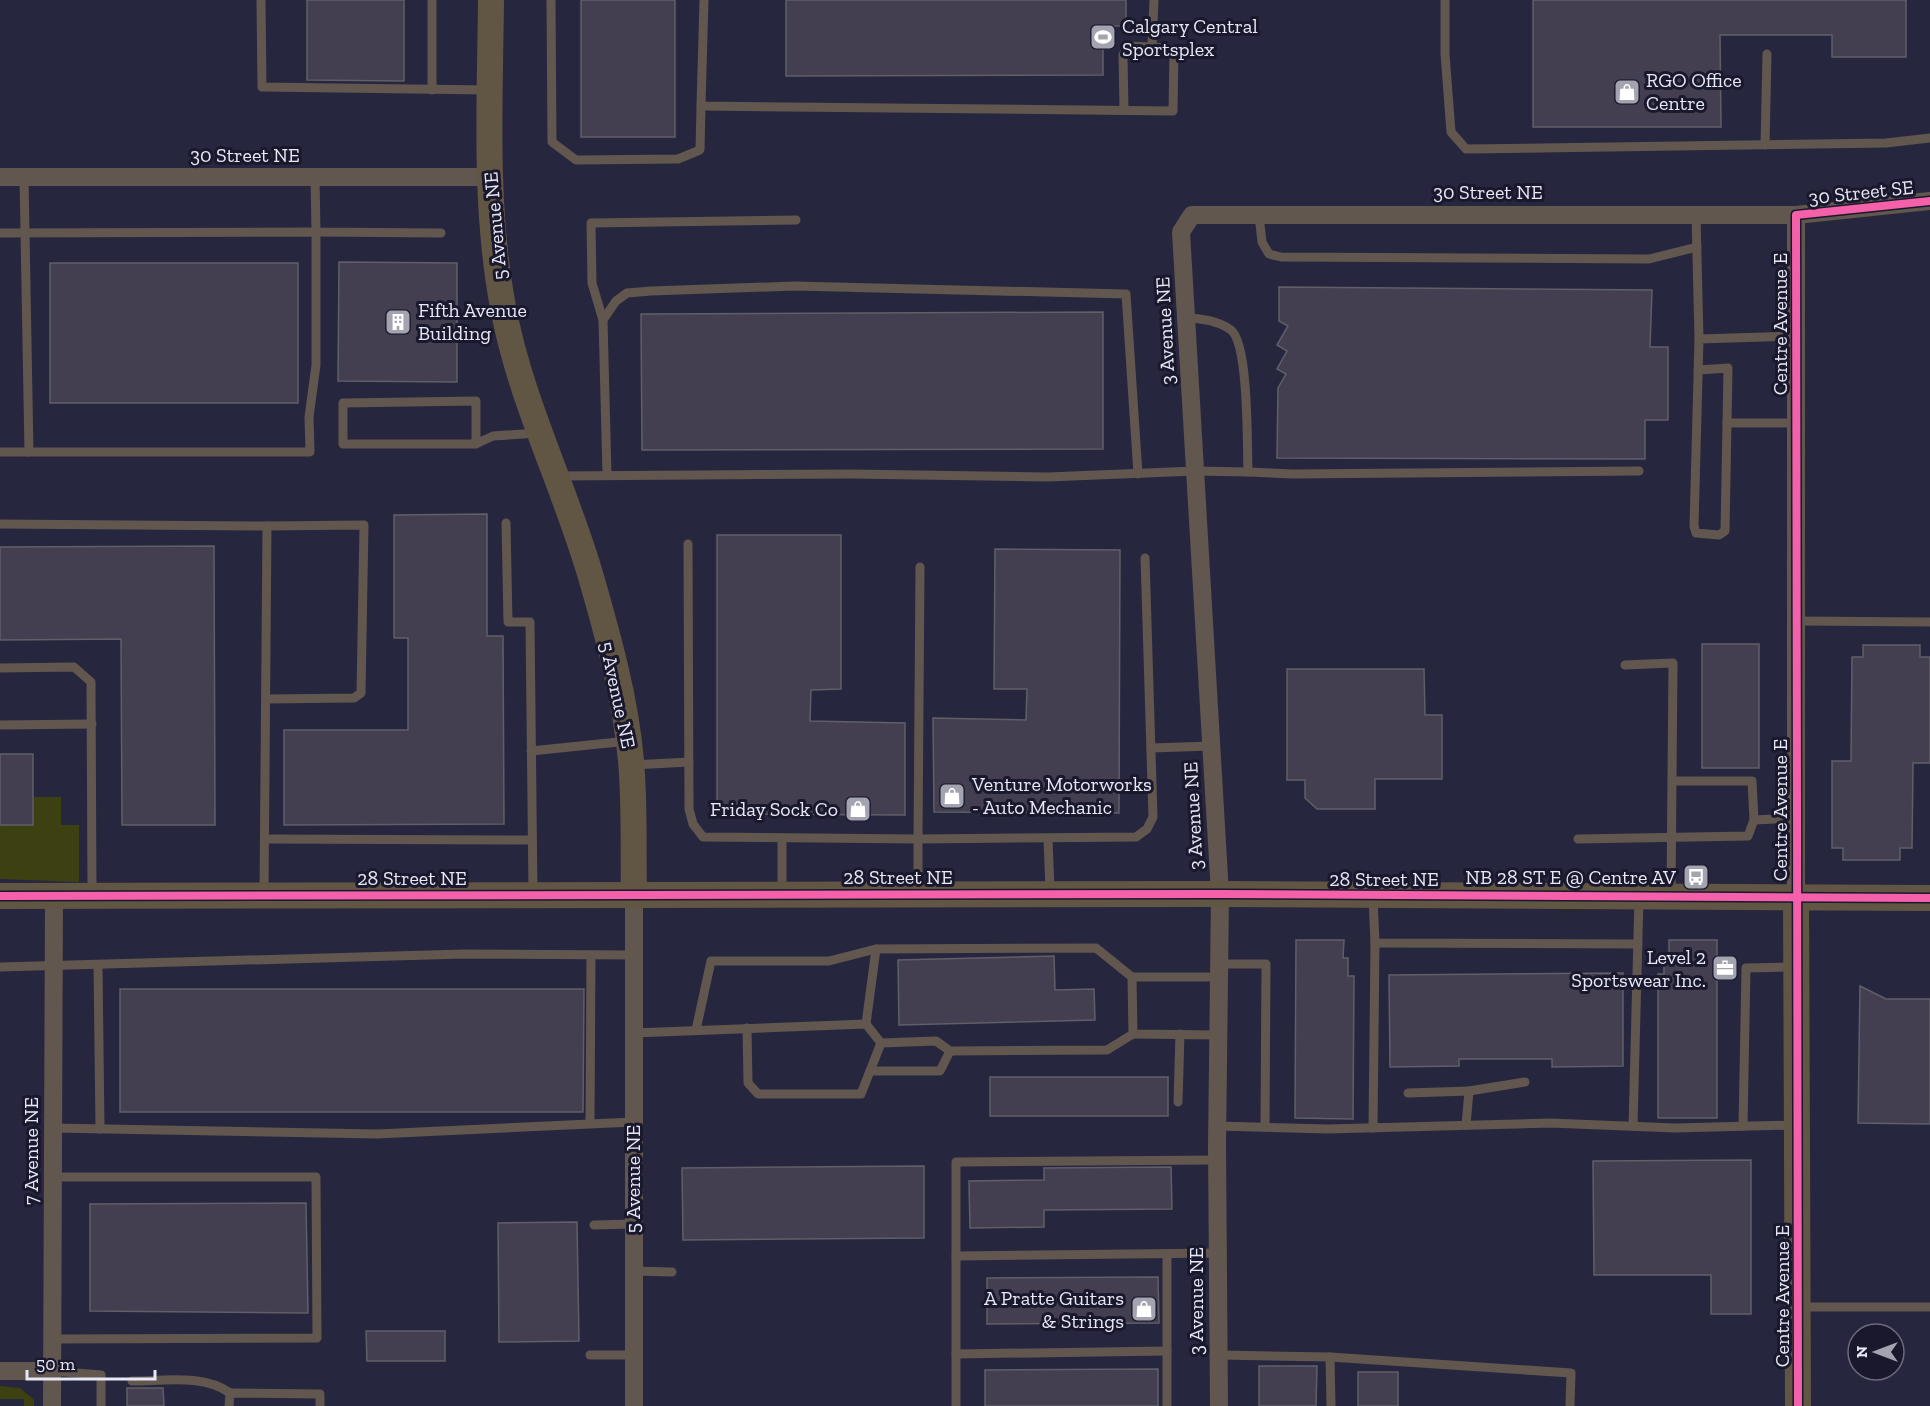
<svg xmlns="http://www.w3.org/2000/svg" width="1930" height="1406" font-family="'Zilla Slab',serif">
  <rect width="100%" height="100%" fill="#272732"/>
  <!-- built -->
  <path fill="#27263f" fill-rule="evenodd" d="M 0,0 L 1930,0 L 1930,1406 L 0,1406 ZM 1555,870 L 1791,896 L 1791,897 L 1555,913 ZM 1858,1334 L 1894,1334 L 1894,1370 L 1858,1370 Z"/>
  <!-- green -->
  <g fill="#3d4010">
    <path d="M 34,797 L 61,797 L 61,825 L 79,825 L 79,882 L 0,879 L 0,825 L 33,825 Z"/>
    <path d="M 0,1386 L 20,1388 L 34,1400 L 34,1406 L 24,1406 L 24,1399 L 0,1399 Z"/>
  </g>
  <!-- building -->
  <g fill="#433e50" stroke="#605f68" stroke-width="1.5">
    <path d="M 307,0 L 404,0 L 404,81 L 307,80 Z"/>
    <rect x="581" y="0" width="94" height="137"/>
    <path d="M 786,0 L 1126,0 L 1126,26 L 1103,26 L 1103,75 L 786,76 Z"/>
    <path d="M 1533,0 L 1906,0 L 1906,57 L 1832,57 L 1832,35 L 1720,35 L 1721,127 L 1533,127 Z"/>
    <path d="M 339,262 L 457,263 L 457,382 L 338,381 Z"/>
    <rect x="50" y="263" width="248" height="140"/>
    <path d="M 1279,287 L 1652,290 L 1650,347 L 1668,347 L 1668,420 L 1645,420 L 1645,459 L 1277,458 L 1278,388 L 1286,374 L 1277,369 L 1287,351 L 1277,345 L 1288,326 L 1279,321 Z"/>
    <path d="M 1103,312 L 1103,449 L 642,450 L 641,314 Z"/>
    <path d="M 487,514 L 487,636 L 503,636 L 504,824 L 284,825 L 284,730 L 408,730 L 408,638 L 394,638 L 394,515 Z"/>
    <path d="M 717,535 L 841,535 L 841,689 L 811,690 L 810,721 L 905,723 L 905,815 L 717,814 Z"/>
    <path d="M 214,546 L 215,825 L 122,825 L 121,639 L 0,640 L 0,547 Z"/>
    <path d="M 995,549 L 1120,550 L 1119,813 L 934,812 L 933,718 L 1026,720 L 1027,689 L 994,689 Z"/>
    <rect x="1702" y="644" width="57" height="124"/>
    <path d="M 1863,645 L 1920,645 L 1920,657 L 1930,657 L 1930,763 L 1913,763 L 1912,848 L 1900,848 L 1900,860 L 1843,860 L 1843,848 L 1832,848 L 1832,761 L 1851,761 L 1852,657 L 1863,657 Z"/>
    <path d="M 1287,669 L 1424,669 L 1425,715 L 1442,715 L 1442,779 L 1375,779 L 1375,809 L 1317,809 L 1305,798 L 1305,780 L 1287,780 Z"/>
    <rect x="0" y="754" width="33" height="71"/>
    <path d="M 1296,940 L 1344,940 L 1343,958 L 1348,958 L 1348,976 L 1354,976 L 1353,1119 L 1295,1118 Z"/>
    <path d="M 1669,940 L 1717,940 L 1717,1118 L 1658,1118 L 1658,974 L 1664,974 L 1664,957 L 1669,957 Z"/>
    <path d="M 1054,956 L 1055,990 L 1094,989 L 1095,1020 L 899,1025 L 898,960 Z"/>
    <path d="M 1623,973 L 1623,1066 L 1552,1067 L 1552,1059 L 1459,1059 L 1459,1066 L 1390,1067 L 1389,975 Z"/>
    <path d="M 1860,986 L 1886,999 L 1930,999 L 1930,1124 L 1858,1123 Z"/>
    <path d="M 120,989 L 584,989 L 583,1112 L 120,1112 Z"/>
    <rect x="990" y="1077" width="178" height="39"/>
    <path d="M 1751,1160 L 1751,1314 L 1711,1314 L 1711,1275 L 1594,1275 L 1593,1161 Z"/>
    <path d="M 924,1166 L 924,1238 L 683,1240 L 682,1168 Z"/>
    <path d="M 1171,1167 L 1172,1209 L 1044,1210 L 1044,1227 L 970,1228 L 969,1181 L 1044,1180 L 1044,1168 Z"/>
    <path d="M 306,1203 L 308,1313 L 90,1311 L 90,1204 Z"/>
    <path d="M 577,1222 L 579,1341 L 499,1342 L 498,1223 Z"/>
    <path d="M 1158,1277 L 1159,1323 L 987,1324 L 987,1278 Z"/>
    <path d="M 366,1331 L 445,1331 L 445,1361 L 367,1361 Z"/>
    <path d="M 1259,1366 L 1317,1366 L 1316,1406 L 1259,1406 Z"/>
    <path d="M 1158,1369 L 1158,1406 L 985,1406 L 985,1370 Z"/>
    <rect x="1358" y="1372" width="40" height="34"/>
    <path d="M 127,1388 L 163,1388 L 164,1406 L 127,1406 Z"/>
  </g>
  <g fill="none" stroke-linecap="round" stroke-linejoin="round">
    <!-- lane -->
    <g stroke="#61574e" stroke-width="9">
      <path d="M 261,0 L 262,87 L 488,90"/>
      <path d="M 551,0 L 552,142 L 576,160 L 678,159 L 700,150 L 701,106"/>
      <path d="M 704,0 L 701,106 L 1173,111 L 1174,49 L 1152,47 L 1154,0"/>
      <path d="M 1445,0 L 1445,54 L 1451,132 L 1466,149 L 1886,143 L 1930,138"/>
      <path d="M 432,90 L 432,0"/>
      <path d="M 1124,110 L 1123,55 L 1128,46 L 1152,47"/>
      <path d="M 1765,145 L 1767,54"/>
      <path d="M 315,177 L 316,232 L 441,233"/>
      <path d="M 1259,215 L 1262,242 L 1269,254 L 1281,257 L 1649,259 L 1697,247"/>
      <path d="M 1696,215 L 1699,339"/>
      <path d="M 0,233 L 316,232 L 316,365 L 309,417 L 310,452 L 29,452"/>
      <path d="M 603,320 L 616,301 L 627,293 L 651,291 L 795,286 L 1126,294 L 1138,474"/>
      <path d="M 1796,336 L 1699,339 L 1694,526 L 1696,533 L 1719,535 L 1725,531 L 1727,423 L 1797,423"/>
      <path d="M 1698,370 L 1728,368 L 1727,423"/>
      <path d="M 476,444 L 476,401 L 343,403 L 343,444 L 476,444 L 493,436 L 538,433"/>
      <path d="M 0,452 L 29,452 L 24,177"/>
      <path d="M 1248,472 L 1293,474 L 1639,471"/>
      <path d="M 607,475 L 603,320 L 592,283 L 591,223 L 796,220"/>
      <path d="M 559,476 L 850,474 L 1048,477 L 1195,471 L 1248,472 C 1247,447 1249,344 1231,330 C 1219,321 1200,318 1187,318"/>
      <path d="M 506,523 L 508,622 L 530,622 L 533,894"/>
      <path d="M 0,524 L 267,526"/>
      <path d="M 688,544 L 689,809 L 693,824 L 703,837 L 918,839 L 918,894"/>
      <path d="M 920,567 L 918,839 L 1136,837 L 1147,829 L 1153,817 L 1145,558"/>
      <path d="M 1798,621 L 1930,622"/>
      <path d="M 1625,665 L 1673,663 L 1671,895"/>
      <path d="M 0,668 L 74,667 L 91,682 L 92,893"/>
      <path d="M 0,725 L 92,724"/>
      <path d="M 1151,748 L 1211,746"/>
      <path d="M 531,751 L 628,741"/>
      <path d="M 632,765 L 689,762"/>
      <path d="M 1754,820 L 1796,818"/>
      <path d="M 1048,838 L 1050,891"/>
      <path d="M 265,839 L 532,840"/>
      <path d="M 1578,839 L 1748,836 L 1754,820 L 1752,781 L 1672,781"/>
      <path d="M 264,893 L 267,526 L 364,525 L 361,693 L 354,698 L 267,699"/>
      <path d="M 782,894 L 782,838"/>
      <path d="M 1373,897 L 1375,943 L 1638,944"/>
      <path d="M 1219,964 L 1266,964 L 1265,1127"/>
      <path d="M 98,965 L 100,1129"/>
      <path d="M 0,967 L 464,954 L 634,955"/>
      <path d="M 866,1024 L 876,949"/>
      <path d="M 747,1028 L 748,1083 L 758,1094 L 861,1094 L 881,1043"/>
      <path d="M 696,1030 L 711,961 L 829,961 L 876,949 L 1096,948 L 1132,977"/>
      <path d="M 634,1033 L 866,1024 L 881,1043 L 936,1041 L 950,1051 L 1107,1050 L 1133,1034"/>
      <path d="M 1218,1035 L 1133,1034 L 1132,977 L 1219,977"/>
      <path d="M 870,1071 L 940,1071 L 950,1051"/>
      <path d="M 1469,1091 L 1525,1082"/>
      <path d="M 1408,1093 L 1469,1091 L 1466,1125"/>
      <path d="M 1178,1102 L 1180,1034"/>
      <path d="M 590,1123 L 591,955"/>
      <path d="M 1217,1126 L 1328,1129 L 1550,1123 L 1675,1128 L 1794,1125"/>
      <path d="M 1633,1126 L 1639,898"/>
      <path d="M 1743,1126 L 1746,968 L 1795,967"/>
      <path d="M 53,1128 L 377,1134 L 633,1122"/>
      <path d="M 1373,1128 L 1375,941"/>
      <path d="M 594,1225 L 633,1224"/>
      <path d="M 956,1256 L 956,1162 L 1218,1160"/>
      <path d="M 633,1271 L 672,1272"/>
      <path d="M 1801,1307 L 1930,1307"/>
      <path d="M 53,1339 L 317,1338 L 316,1177 L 53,1177"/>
      <path d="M 956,1354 L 1167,1351"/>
      <path d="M 590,1355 L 634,1355"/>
      <path d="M 1219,1355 L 1330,1357 L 1331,1406"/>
      <path d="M 1330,1357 L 1571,1373 L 1570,1406"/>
      <path d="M 52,1371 L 101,1375 L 101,1406"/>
      <path d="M 132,1381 C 163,1381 204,1374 230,1393"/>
      <path d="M 229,1406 L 230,1393 L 320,1394 L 320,1406"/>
      <path d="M 956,1406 L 956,1256 L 1218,1253"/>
      <path d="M 1167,1406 L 1167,1254"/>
    </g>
    <!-- street -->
    <g stroke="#61574e" stroke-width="18">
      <path d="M 0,177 L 490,177"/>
      <path d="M 1796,215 L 1796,897"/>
      <path d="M 0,1371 L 52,1371"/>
      <path d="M 52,1406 L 54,896"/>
      <path d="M 634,1406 L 634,894"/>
      <path d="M 1219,1406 L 1217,1146 L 1220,894 L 1181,232 L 1192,215 L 1796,215 L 1930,201"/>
    </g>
    <!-- secondary -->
    <g stroke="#615544" stroke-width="26">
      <path d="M 491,0 C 490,102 484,206 503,307 C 520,400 565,487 591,577 C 608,636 626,700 631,761 C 635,805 633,850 634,894"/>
      <path d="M 0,896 L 1220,894 L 1930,898"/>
      <path d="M 1796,897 L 1798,1406"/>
    </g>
    <!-- cycleway casing -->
    <g stroke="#19182d" stroke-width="11">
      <g id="cycleway">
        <path d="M 0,896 L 1220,894 L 1930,898"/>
        <path d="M 1798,1406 L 1796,215 L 1930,201"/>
      </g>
    </g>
    <!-- cycleway -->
    <use href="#cycleway" stroke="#f560ab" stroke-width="8"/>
  </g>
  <!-- icons -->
  <defs>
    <g id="stadium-square" transform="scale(1.35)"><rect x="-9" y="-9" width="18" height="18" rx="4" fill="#a4a4b1" stroke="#19182d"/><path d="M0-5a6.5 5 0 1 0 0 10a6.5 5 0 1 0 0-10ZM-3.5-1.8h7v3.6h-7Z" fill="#fff"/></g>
    <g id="shop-square" transform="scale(1.35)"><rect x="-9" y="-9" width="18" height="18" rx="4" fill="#a4a4b1" stroke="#19182d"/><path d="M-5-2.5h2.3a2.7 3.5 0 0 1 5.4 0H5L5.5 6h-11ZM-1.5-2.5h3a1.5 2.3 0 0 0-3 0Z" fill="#fff"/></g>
    <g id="building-square" transform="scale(1.35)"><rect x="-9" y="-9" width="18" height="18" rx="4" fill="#a4a4b1" stroke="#19182d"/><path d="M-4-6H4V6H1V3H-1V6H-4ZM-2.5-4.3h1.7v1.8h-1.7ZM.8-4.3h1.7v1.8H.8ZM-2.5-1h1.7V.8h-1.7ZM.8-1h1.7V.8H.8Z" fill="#fff"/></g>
    <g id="bus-square" transform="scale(1.35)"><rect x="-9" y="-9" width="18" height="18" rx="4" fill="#a4a4b1" stroke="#19182d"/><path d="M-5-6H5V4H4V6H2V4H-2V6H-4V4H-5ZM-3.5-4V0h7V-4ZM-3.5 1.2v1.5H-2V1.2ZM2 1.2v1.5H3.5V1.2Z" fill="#fff"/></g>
    <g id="office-square" transform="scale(1.35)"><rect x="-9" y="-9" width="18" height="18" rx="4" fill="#a4a4b1" stroke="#19182d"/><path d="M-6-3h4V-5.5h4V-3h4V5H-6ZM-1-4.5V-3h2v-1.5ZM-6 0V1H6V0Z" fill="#fff"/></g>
  </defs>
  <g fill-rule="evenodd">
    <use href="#stadium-square" x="1103" y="37"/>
    <use href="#shop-square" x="1627" y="92"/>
    <use href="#building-square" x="398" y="322"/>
    <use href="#shop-square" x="952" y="796"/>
    <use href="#shop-square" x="858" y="809"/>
    <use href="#bus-square" x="1696" y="877"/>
    <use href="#office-square" x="1725" y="968"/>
    <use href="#shop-square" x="1144" y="1309"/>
  </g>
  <g text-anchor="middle" stroke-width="6" stroke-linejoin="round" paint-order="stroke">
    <!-- poi labels -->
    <g font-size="20" fill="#e7e7f6" stroke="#19182d" text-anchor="start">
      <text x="1122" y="33">Calgary Central<tspan x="1122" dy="23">Sportsplex</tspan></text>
      <text x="1646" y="87">RGO Office<tspan x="1646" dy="23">Centre</tspan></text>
      <text x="418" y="317">Fifth Avenue<tspan x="418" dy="23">Building</tspan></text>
      <text x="972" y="791">Venture Motorworks<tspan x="972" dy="23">- Auto Mechanic</tspan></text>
      <text x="838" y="816" text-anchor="end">Friday Sock Co</text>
      <text x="1676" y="884" text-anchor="end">NB 28 ST E @ Centre AV</text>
      <text x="1706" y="964" text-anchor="end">Level 2<tspan x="1706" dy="23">Sportswear Inc.</tspan></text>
      <text x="1124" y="1305" text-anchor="end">A Pratte Guitars<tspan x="1124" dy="23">&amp; Strings</tspan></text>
    </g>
    <!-- street labels -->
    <g font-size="20" fill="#e7e7f6" stroke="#19182d">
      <text x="245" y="162">30 Street NE</text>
      <text x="1488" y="199">30 Street NE</text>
      <text transform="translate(1861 192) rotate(-6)" y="7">30 Street SE</text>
      <text transform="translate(495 226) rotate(-95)" y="7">5 Avenue NE</text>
      <text transform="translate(1780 324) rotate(-90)" y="7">Centre Avenue E</text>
      <text transform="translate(1165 331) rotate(-93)" y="7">3 Avenue NE</text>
      <text transform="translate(618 695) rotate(78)" y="7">5 Avenue NE</text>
      <text transform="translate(1780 810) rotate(-90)" y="7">Centre Avenue E</text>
      <text transform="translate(1193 816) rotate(-93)" y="7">3 Avenue NE</text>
      <text x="898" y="884">28 Street NE</text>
      <text x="412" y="885">28 Street NE</text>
      <text x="1384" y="886">28 Street NE</text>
      <text transform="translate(31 1151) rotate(-90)" y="7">7 Avenue NE</text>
      <text transform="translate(633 1179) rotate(-90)" y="7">5 Avenue NE</text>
      <text transform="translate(1782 1296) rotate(-90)" y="7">Centre Avenue E</text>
      <text transform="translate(1196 1301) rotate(-90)" y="7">3 Avenue NE</text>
    </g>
  </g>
  <!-- north arrow -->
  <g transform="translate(1876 1352) rotate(270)"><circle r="28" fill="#19182d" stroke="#6b6b7d" stroke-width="1.5"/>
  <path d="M0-4.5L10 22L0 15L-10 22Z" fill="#a4a4b1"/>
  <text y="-9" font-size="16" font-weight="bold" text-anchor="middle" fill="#e7e7f6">N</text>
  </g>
  <!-- scale -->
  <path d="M27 1370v9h128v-9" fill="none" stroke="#e7e7f6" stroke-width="3"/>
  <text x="36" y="1370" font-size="18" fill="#e7e7f6" stroke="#19182d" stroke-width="4.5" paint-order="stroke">50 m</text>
</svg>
